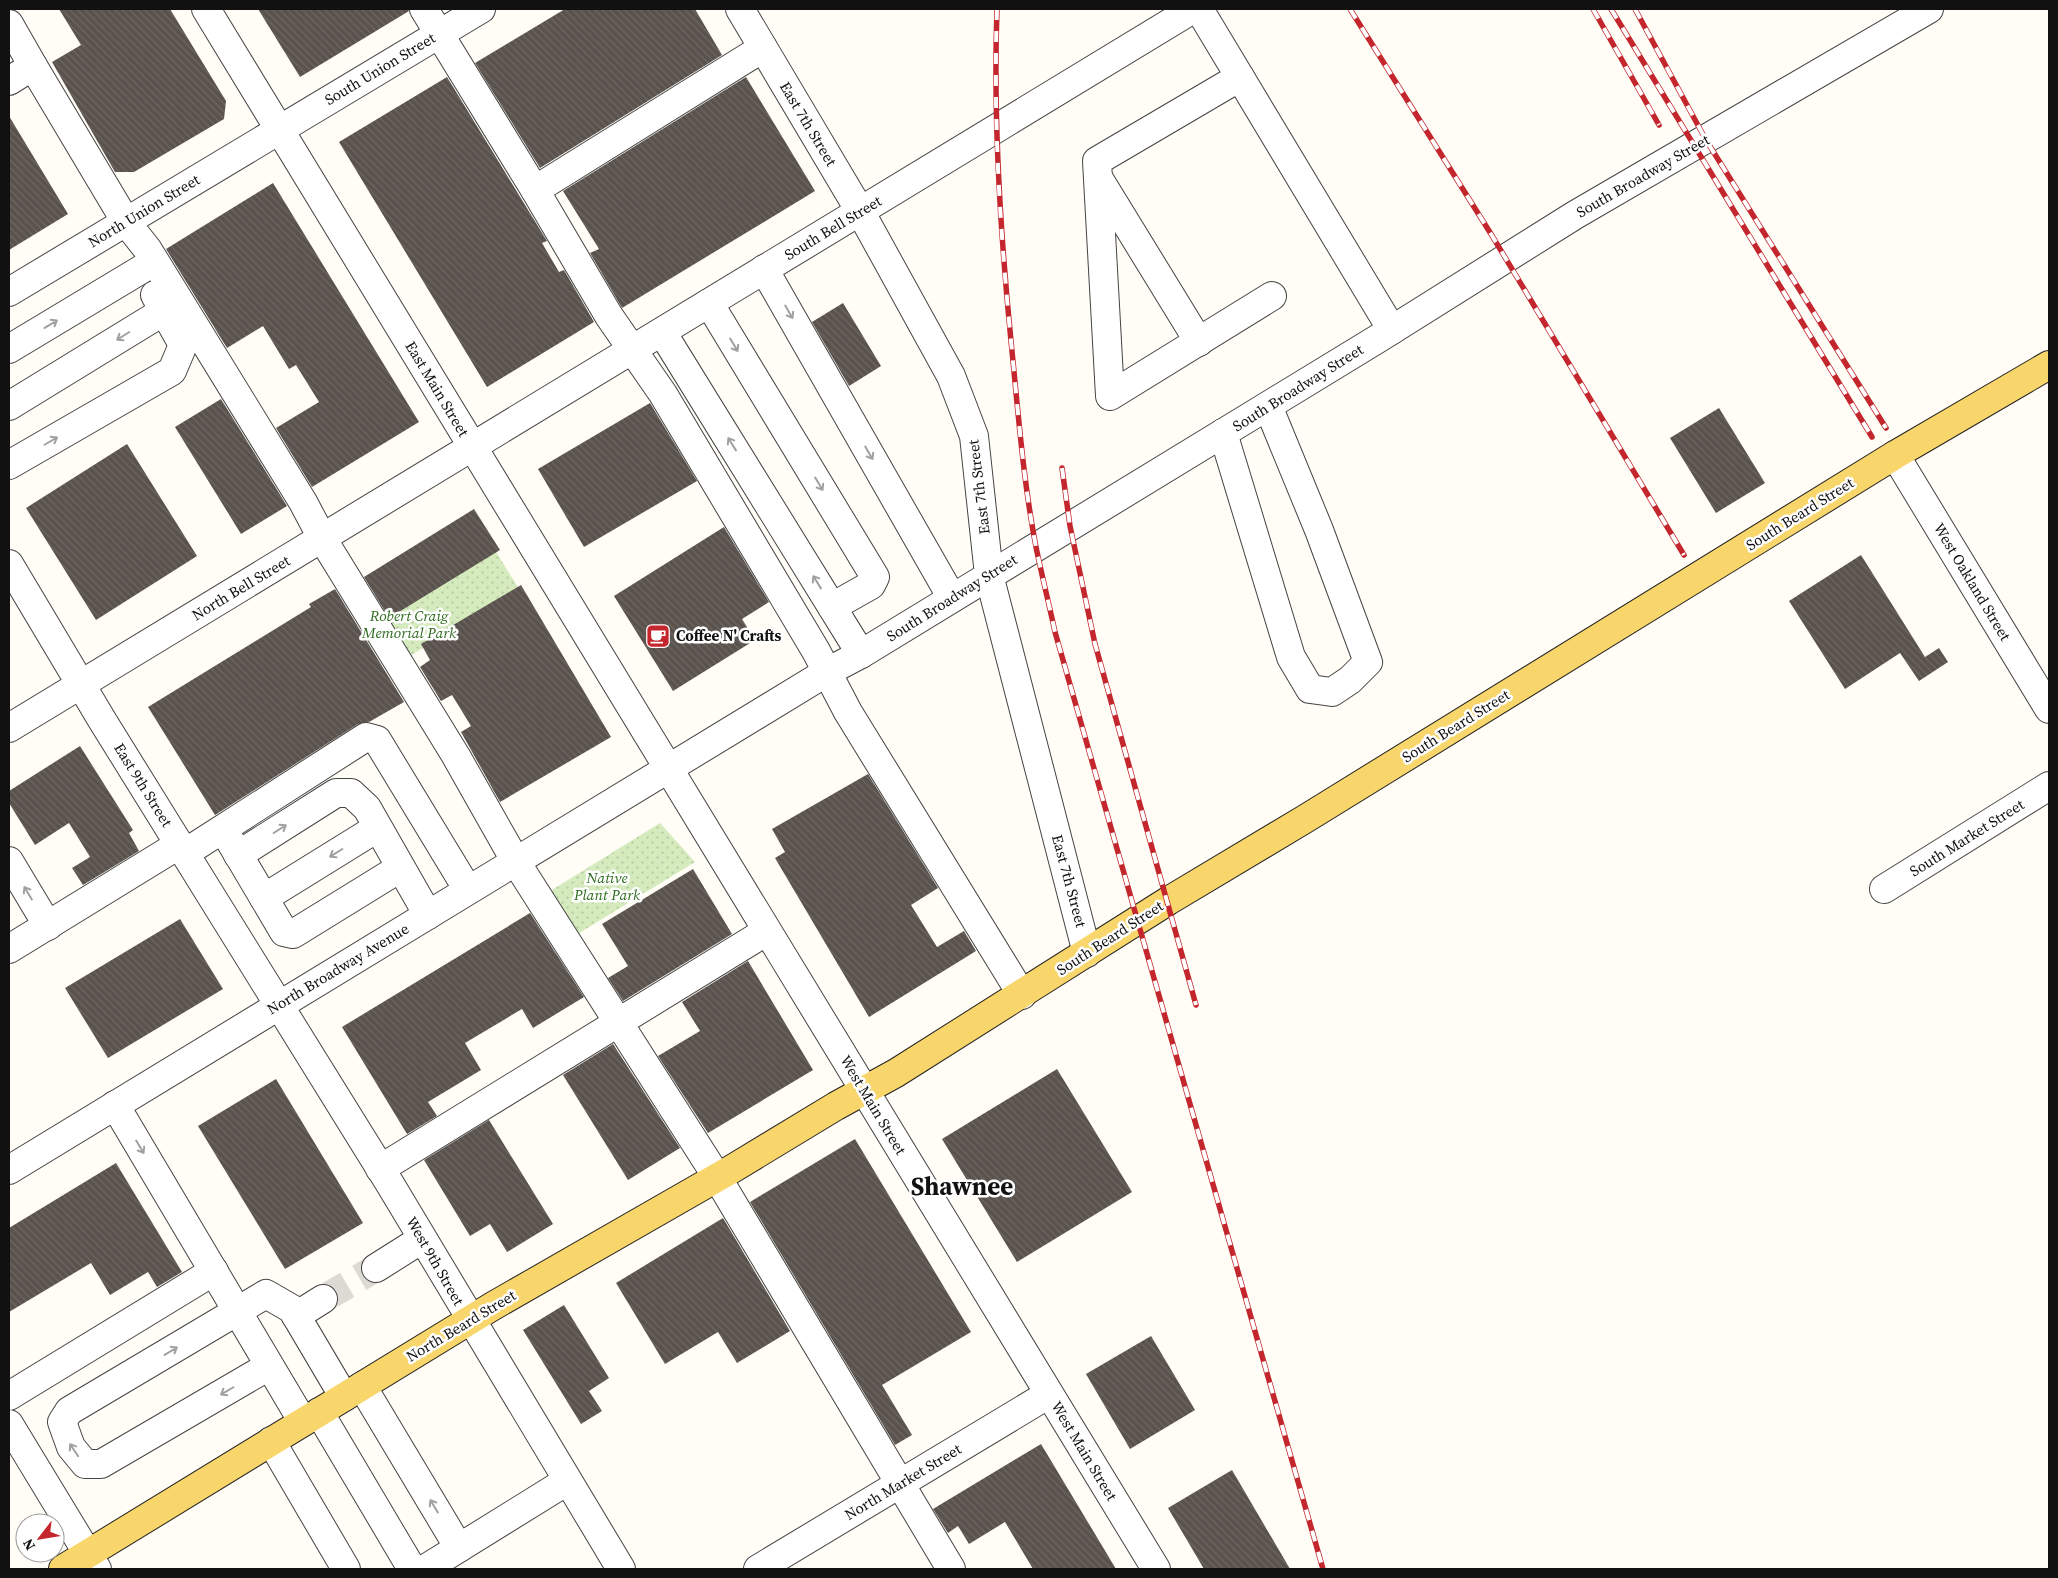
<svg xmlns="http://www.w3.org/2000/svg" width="2058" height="1578" font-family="'Source Serif 4',serif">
  <defs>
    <pattern id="park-dots" width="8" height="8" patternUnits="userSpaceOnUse" patternTransform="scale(1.25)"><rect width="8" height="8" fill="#d5ebbd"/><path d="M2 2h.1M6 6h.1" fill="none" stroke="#b6c8a1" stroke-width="1.8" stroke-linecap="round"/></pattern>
    <pattern id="building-back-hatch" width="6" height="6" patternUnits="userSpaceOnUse" patternTransform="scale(1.25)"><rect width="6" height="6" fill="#5a524d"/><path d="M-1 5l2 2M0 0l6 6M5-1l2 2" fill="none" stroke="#6d6662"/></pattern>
  </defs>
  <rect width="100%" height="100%" fill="#fffdf5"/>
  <!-- park -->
  <g fill="url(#park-dots)">
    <path d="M 491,544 L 519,589 L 397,664 L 369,617 Z"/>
    <path d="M 660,823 L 695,862 L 563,943 L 539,898 Z"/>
  </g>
  <!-- building -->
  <g fill="url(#building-back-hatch)">
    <path d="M 59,9 L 170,9 L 226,101 L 224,119 L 134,172 L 115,172 L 52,62 L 81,45 Z"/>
    <path d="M 258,9 L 408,9 L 409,11 L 300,77 Z"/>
    <path d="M 565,9 L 695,9 L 722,55 L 540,168 L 475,63 Z"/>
    <path d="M 447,77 L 547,241 L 542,243 L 559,272 L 564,270 L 594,322 L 487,387 L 339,142 Z"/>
    <path d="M 746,77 L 815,191 L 622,308 L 590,253 L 599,249 L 563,191 Z"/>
    <path d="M 9,116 L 68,214 L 9,250 Z"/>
    <path d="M 273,183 L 419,422 L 312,487 L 276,428 L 319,402 L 296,365 L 289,369 L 263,326 L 227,348 L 166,249 Z"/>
    <path d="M 843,303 L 881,366 L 849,386 L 812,322 Z"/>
    <path d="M 221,399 L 287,506 L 241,534 L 175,427 Z"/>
    <path d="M 650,403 L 697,481 L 584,547 L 538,469 Z"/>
    <path d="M 1719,408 L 1765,483 L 1716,513 L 1670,438 Z"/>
    <path d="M 127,444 L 197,556 L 96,620 L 26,508 Z"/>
    <path d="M 474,509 L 500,550 L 389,618 L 364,577 Z"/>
    <path d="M 724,527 L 769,602 L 742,619 L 755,640 L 673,691 L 614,596 Z"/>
    <path d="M 1861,555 L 1925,657 L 1939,648 L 1948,662 L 1919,681 L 1900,653 L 1845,689 L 1789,601 Z"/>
    <path d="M 521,585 L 611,737 L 500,802 L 461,732 L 471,726 L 452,695 L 441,701 L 420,667 L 430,660 L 421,644 Z"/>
    <path d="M 335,589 L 404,702 L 369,722 L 358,724 L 215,815 L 148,707 L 311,607 L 309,604 Z"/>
    <path d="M 80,746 L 133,830 L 129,833 L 139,851 L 83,885 L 72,868 L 90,857 L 69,823 L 35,845 L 9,803 L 9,791 Z"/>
    <path d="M 868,774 L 938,888 L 911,905 L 937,947 L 964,931 L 976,951 L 869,1017 L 775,858 L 785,852 L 772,829 Z"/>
    <path d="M 693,869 L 732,934 L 623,1001 L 608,978 L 628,966 L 602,924 Z"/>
    <path d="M 530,913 L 584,997 L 533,1028 L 522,1009 L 465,1043 L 481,1070 L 428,1102 L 437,1116 L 407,1134 L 342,1027 Z"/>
    <path d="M 180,919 L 223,989 L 108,1058 L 65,988 Z"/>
    <path d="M 748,961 L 813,1070 L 708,1133 L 658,1056 L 700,1031 L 682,1002 Z"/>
    <path d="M 613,1044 L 680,1148 L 628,1180 L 563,1075 Z"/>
    <path d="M 1057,1069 L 1132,1192 L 1017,1262 L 942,1139 Z"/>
    <path d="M 276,1079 L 363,1223 L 285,1269 L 198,1126 Z"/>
    <path d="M 489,1120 L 553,1224 L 507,1252 L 490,1224 L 470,1236 L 424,1160 Z"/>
    <path d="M 855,1139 L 971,1332 L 882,1385 L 912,1435 L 895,1445 L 750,1202 Z"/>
    <path d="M 116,1163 L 182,1272 L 157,1287 L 148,1272 L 110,1295 L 91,1263 L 9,1312 L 9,1228 Z"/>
    <path d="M 723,1218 L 790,1331 L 737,1363 L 718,1332 L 665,1364 L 616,1283 Z"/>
    <path d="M 564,1305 L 609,1378 L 589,1391 L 602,1411 L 581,1424 L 523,1330 Z"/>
    <path d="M 1151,1336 L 1195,1410 L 1130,1449 L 1086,1374 Z"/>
    <path d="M 1041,1444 L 1116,1569 L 1033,1569 L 1005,1522 L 969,1544 L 958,1526 L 948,1533 L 933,1509 Z"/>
    <path d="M 1232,1470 L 1290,1569 L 1204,1569 L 1168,1508 Z"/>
  </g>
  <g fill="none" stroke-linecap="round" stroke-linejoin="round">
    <!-- minor-tunnel -->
    <path stroke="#dbdad3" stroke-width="28" stroke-dasharray="28 14" stroke-linecap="butt" d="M 323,1299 L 376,1268"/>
    <!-- minor casing -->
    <g stroke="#444" stroke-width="30">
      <g id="minor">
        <path d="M 206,9 L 1156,1569"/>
        <path d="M 424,9 L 535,190"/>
        <path d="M 740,9 L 860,211 L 951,376 L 974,436 L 989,575 L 1087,953"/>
        <path d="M 1199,9 L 1392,330"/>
        <path d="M 9,24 L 33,66"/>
        <path d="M 763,48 L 535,190 L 609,316 L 663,394 L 816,651 L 848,712 L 1022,995"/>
        <path d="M 1240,77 L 1097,161 L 1110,396 L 1272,296"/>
        <path d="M 9,81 L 33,66 L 126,222 L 148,250 L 303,502 L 322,538 L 456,756 L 516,862 L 717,1177 L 951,1569"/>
        <path d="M 1099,179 L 1199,342"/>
        <path d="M 764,269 L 952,598"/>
        <path d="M 9,292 L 481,9"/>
        <path d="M 709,303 L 875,577 L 871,585 L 832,607"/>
        <path d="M 662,332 L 861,654"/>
        <path d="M 9,349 L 142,269"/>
        <path d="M 9,406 L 164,311"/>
        <path d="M 1223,433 L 1291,657 L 1310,689 L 1332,692 L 1350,680 L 1368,662 L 1319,530 L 1268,406"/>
        <path d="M 1895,455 L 2049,709"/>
        <path d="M 9,465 L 172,371 L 183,345 L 155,295"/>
        <path d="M 9,564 L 102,720 L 390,1184 L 621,1569"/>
        <path d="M 9,728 L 1193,9"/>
        <path d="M 229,839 L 284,932 L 293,934 L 400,868"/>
        <path d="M 185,853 L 366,737 L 377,740 L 468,890"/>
        <path d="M 238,855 L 336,793 L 351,793 L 367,808 L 428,915"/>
        <path d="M 9,861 L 48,926"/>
        <path d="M 1884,889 L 2049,786"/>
        <path d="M 264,898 L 377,828"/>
        <path d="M 9,949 L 180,844"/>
        <path d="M 115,1105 L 303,1422"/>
        <path d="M 380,1169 L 767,931"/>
        <path d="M 9,1170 L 827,672 L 861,654 L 1379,338 L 1575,215 L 1929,9"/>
        <path d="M 376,1268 L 422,1239"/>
        <path d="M 296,1316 L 323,1299"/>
        <path d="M 269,1366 L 101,1464 L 85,1464 L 71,1447 L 62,1422 L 69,1411 L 266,1294 L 292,1309 L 344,1397"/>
        <path d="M 362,1386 L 459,1548"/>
        <path d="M 9,1396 L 214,1271"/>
        <path d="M 319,1412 L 412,1569"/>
        <path d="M 9,1424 L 97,1569"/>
        <path d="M 271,1441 L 346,1569"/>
        <path d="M 425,1569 L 567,1481"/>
        <path d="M 758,1569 L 1049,1394"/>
      </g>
    </g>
    <!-- major casing -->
    <g stroke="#222" stroke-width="30">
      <path id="major" d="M 63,1569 L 493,1306 L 732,1169 L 836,1106 L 896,1073 L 1168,901 L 1305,819 L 1895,455 L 2049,365"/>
    </g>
    <!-- minor -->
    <use href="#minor" stroke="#fff" stroke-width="28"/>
    <!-- major -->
    <use href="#major" stroke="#f9d66b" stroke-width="28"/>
    <!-- rail casing -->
    <g stroke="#c4262e" stroke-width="5.5">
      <g id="rail">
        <path d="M 997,9 C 993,120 1000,230 1011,341 C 1018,410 1023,480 1036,547 C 1042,576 1049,604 1055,632 L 1323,1569"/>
        <path d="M 1350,9 L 1491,234 L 1684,555"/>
        <path d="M 1593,9 L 1659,125"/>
        <path d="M 1611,9 L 1872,437"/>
        <path d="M 1635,9 L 1706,140 L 1886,428"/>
        <path d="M 1062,468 L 1070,526 L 1095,644 L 1196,1005"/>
      </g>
    </g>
    <!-- rail -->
    <use href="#rail" stroke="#fff" stroke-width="4" stroke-dasharray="11" stroke-linecap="butt"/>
  </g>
  <!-- one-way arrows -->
  <defs><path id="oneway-shaft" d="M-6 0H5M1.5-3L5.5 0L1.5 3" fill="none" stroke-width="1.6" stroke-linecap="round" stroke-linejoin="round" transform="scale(1.25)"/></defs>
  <g stroke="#a0a0a0">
    <use href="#oneway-shaft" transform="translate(789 312) rotate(60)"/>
    <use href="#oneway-shaft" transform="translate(51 324) rotate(-31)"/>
    <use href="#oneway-shaft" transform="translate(123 336) rotate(148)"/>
    <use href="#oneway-shaft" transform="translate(734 345) rotate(59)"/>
    <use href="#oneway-shaft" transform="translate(51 441) rotate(-30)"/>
    <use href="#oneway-shaft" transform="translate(732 444) rotate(-122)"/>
    <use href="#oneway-shaft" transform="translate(869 453) rotate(60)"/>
    <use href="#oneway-shaft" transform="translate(819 484) rotate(59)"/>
    <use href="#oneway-shaft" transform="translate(817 582) rotate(-122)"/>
    <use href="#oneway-shaft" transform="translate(280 829) rotate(-32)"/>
    <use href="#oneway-shaft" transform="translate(336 853) rotate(148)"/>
    <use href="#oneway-shaft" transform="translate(28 893) rotate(-121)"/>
    <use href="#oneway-shaft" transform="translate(140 1147) rotate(59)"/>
    <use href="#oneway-shaft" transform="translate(171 1351) rotate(-31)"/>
    <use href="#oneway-shaft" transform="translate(227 1391) rotate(150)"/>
    <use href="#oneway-shaft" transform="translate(74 1450) rotate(-124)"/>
    <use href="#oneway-shaft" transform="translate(434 1506) rotate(-121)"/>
  </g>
  <!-- icons -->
  <defs>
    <g id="cafe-square" transform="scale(1.25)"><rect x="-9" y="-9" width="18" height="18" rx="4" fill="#c4262e" stroke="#fff"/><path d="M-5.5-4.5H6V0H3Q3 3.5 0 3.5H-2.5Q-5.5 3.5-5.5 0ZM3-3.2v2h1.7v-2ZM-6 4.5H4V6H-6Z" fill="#fff"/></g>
  </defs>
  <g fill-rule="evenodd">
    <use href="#cafe-square" x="658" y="636"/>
  </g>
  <g text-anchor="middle" stroke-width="5" stroke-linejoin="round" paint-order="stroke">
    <!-- street labels -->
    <g font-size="15" fill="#111" stroke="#fff">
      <text transform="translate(380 69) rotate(-31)" y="5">South Union Street</text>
      <text transform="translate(808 124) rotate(59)" y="5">East 7th Street</text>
      <text transform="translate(1643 176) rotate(-30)" y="5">South Broadway Street</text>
      <text transform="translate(144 211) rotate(-31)" y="5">North Union Street</text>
      <text transform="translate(833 228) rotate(-31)" y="5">South Bell Street</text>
      <text transform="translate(1298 388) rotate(-32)" y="5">South Broadway Street</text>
      <text transform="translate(437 389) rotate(59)" y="5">East Main Street</text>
      <text transform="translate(979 487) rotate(-97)" y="5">East 7th Street</text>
      <text transform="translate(1800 514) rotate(-32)" y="5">South Beard Street</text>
      <text transform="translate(1972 582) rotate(59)" y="5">West Oakland Street</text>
      <text transform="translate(241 588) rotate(-31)" y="5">North Bell Street</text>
      <text transform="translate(952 598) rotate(-32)" y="5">South Broadway Street</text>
      <text transform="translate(1456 726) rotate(-32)" y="5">South Beard Street</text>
      <text transform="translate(143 785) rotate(58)" y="5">East 9th Street</text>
      <text transform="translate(1967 838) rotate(-32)" y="5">South Market Street</text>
      <text transform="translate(1069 881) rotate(75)" y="5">East 7th Street</text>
      <text transform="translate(1110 938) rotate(-33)" y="5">South Beard Street</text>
      <text transform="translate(338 969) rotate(-31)" y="5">North Broadway Avenue</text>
      <text transform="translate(873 1105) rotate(59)" y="5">West Main Street</text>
      <text transform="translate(435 1261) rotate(60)" y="5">West 9th Street</text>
      <text transform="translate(461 1326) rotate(-31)" y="5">North Beard Street</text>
      <text transform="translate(1084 1451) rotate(59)" y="5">West Main Street</text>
      <text transform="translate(903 1482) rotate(-31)" y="5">North Market Street</text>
    </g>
    <!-- park labels -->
    <g font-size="15" font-style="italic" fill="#2f6b1f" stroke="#fff">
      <text x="409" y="621">Robert Craig<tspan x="409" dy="17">Memorial Park</tspan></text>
      <text x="607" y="883">Native<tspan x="607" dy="17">Plant Park</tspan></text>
    </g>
    <!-- poi labels -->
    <g font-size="15" font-weight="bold" fill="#111" stroke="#fff" text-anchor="start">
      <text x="676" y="641">Coffee N' Crafts</text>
    </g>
    <!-- town labels -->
    <g font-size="25" font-weight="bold" fill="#111" stroke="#fff">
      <text x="962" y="1195">Shawnee</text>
    </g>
  </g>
  <!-- border -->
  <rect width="2058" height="1578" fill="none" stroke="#111111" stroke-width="20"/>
  <!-- north arrow -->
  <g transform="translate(40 1538) rotate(239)"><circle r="24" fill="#ffffff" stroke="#a0a0a0"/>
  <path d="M0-4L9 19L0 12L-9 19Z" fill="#c4262e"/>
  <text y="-8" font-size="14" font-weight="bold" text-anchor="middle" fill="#111111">N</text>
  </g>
</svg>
